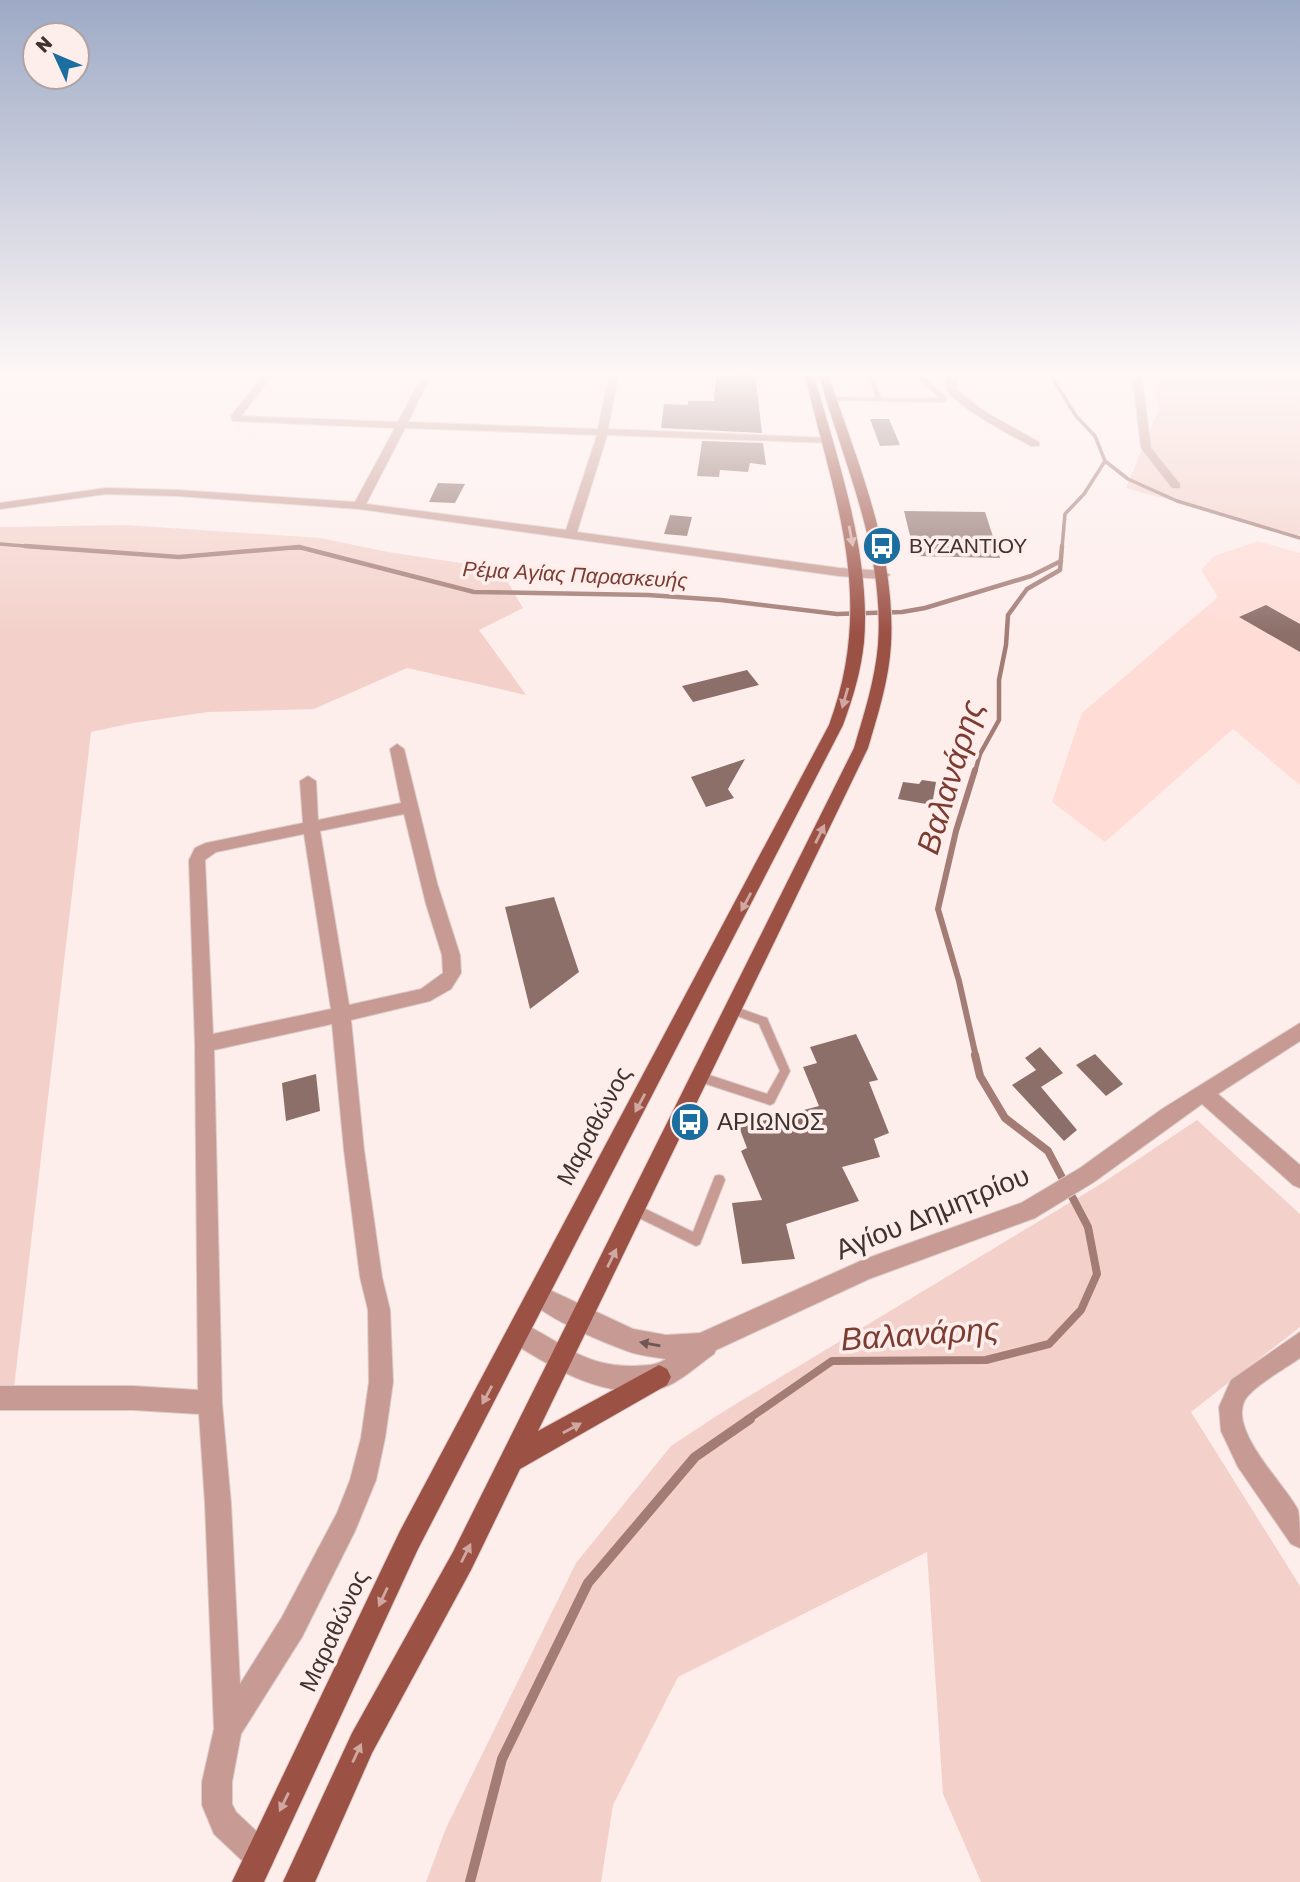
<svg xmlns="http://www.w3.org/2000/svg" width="1300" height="1882" font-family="Rubik,sans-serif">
  <rect width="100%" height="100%" fill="#fdeeec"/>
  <!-- built -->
  <path fill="#ffdcd6" d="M 1258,541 L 1300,553 L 1300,785 L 1233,729 L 1105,842 L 1052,802 L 1082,713 L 1218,597 L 1201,570 L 1214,556 Z"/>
  <!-- green -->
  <g fill="#f3d1ca">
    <path d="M 1154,371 L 1300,371 L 1300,536 L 1126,488 L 1158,411 Z"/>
    <path d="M 126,525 L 320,538 L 388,552 L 500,569 L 523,608 L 479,630 L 526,695 L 407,668 L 314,709 L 208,712 L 133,723 L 91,732 L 14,1388 L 0,1388 L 0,527 Z"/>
    <path d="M 1197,1120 L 1300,1214 L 1300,1327 L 1191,1412 L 1300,1586 L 1300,1882 L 981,1882 L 943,1794 L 927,1552 L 678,1677 L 613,1805 L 601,1882 L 426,1882 L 446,1828 L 576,1563 L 671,1446 L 721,1413 L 1104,1182 Z"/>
  </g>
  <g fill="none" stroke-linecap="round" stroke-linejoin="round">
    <!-- stream-far4 -->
    <g stroke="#a37c75" stroke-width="3.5">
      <path d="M 1048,371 L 1076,416 L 1095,436 L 1105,461 L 1128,479 L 1177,501 L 1300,538"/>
      <path d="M 0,544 L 49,548"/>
      <path d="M 292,548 L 301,548"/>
      <path d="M 1062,548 L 1065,514 L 1084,494 L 1105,461"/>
    </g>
    <!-- stream-far3 -->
    <g stroke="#a37c75" stroke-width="4.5">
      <path d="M 25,546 L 179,557 L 299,547 L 474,592 L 648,595 L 721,600 L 837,614 L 902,612 L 925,608 L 1031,576 L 1061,561"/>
      <path d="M 975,772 L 980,754 L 999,720 L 999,680 L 1006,645 L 1008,615 L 1027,589 L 1060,570 L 1062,546"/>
    </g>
    <!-- stream-far2 -->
    <path stroke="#a37c75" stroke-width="6" d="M 975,770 L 956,831 L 938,909 L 959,981 L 976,1057"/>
    <!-- stream-far1 -->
    <path stroke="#a37c75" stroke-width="8" d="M 747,1420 L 832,1361 L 986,1360 L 1049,1344 L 1081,1310 L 1097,1274 L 1088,1227 L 1048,1151 L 1005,1118 L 980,1076 L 975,1055"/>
    <!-- stream -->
    <path stroke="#a37c75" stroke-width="10" d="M 470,1882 L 502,1759 L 588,1583 L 695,1457 L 750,1419"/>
  </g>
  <!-- building -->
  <g fill="#8d6f69">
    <path d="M 733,372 L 755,373 L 762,433 L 661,428 L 664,404 L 688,405 L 688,401 L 714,401 L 716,376 L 734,376 Z"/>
    <path d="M 870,419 L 889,419 L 900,445 L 880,446 Z"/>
    <path d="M 702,441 L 763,443 L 766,465 L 750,463 L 748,472 L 720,470 L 719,477 L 697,476 Z"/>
    <path d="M 438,483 L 465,484 L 455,503 L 429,502 Z"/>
    <path d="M 904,511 L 985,512 L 1000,558 L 915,556 Z"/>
    <path d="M 670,515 L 692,517 L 687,536 L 664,534 Z"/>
    <path d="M 1266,605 L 1300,624 L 1300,652 L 1239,617 Z"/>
    <path d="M 747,670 L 759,685 L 693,702 L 682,686 Z"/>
    <path d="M 745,759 L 728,789 L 734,798 L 706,807 L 691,777 Z"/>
    <path d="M 922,780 L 936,782 L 932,805 L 898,799 L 903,782 L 919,784 Z"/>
    <path d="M 554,897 L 579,972 L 530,1009 L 505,907 Z"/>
    <path d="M 856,1034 L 878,1080 L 869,1082 L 889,1133 L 874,1139 L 880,1157 L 842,1167 L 859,1201 L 786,1224 L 795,1259 L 742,1264 L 732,1203 L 762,1200 L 741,1151 L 747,1148 L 739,1127 L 819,1106 L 803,1067 L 817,1063 L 810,1047 Z"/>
    <path d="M 1040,1047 L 1063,1073 L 1041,1087 L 1077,1130 L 1064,1141 L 1012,1085 L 1036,1070 L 1025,1058 Z"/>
    <path d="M 1095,1054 L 1123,1084 L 1106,1096 L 1076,1065 Z"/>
    <path d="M 316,1074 L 320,1111 L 286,1121 L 282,1083 Z"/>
  </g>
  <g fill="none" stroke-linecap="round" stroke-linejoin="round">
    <!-- service casing -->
    <g stroke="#dbccca" stroke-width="2">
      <g id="service">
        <path d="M 866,371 L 871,371 L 881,398 L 940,398 L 910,371 L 916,371 L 945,396 L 946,400 L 943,402 L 829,400 L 828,399 L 831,397 L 876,398 Z"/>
        <path d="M 733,1006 L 767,1018 L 790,1071 L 774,1103 L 770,1105 L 700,1082 L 696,1080 L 695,1077 L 696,1074 L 700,1072 L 767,1094 L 780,1071 L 759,1024 L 729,1013 L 728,1010 L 729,1007 Z"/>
        <path d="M 719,1175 L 723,1176 L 725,1180 L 700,1244 L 696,1246 L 631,1214 L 629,1210 L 631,1206 L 635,1204 L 693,1232 L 715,1176 Z"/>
      </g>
    </g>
    <!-- minor casing -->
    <g stroke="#dbccca" stroke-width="2">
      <g id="minor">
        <path d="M 266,371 L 276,371 L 241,416 L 398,422 L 425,371 L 433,371 L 408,422 L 598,429 L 610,371 L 619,371 L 608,429 L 832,438 L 833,440 L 828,443 L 607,435 L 577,532 L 839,568 L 884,571 L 890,575 L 884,579 L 839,576 L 359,509 L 177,496 L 106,494 L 0,509 L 0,503 L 106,488 L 177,490 L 355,502 L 395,428 L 233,421 L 231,416 ZM 405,428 L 597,435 L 566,530 L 366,504 Z"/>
        <path d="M 949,371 L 958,371 L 956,390 L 987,413 L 1039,442 L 1039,446 L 1031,446 C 1016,438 948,402 946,387 C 945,382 947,375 949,371 Z"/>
        <path d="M 1132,371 L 1141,371 L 1151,448 L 1180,484 L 1180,488 L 1172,488 L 1141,448 Z"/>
        <path d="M 397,744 L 404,749 L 437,883 L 460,955 L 461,973 L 451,989 L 430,1001 L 351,1020 L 364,1150 L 382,1277 L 390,1310 L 393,1382 L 385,1438 L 376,1480 L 355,1531 L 302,1637 L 241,1734 L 232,1782 L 232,1804 L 236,1812 L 271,1845 L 275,1856 L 271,1867 L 260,1871 L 249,1867 L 214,1834 L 202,1805 L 202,1782 L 214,1729 L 205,1504 L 199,1414 L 133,1410 L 0,1410 L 0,1386 L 133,1386 L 198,1390 L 195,1044 L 189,860 L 195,848 L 206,843 L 303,823 L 300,781 L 308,776 L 316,781 L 318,820 L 401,803 L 390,749 ZM 404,814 L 426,904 L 442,955 L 443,973 L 421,989 L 349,1005 L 320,831 ZM 304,834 L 331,1009 L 213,1034 L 205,860 L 216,852 ZM 332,1024 L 344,1150 L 360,1277 L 368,1310 L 369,1382 L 361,1438 L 350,1480 L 337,1513 L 282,1617 L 240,1684 L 231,1504 L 222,1403 L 214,1050 Z"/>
      </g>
    </g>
    <!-- tertiary casing -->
    <g stroke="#dbccca" stroke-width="2">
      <g id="tertiary">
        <path d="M 1300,1023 L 1300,1041 L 1218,1094 L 1300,1165 L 1300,1188 L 1293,1185 L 1202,1104 L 1094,1182 L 1035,1218 L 869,1279 L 716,1350 L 714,1354 C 698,1365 677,1385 659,1389 C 603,1400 556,1369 511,1342 L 507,1334 L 511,1326 L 519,1322 C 563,1341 581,1367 635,1366 C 647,1365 655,1366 666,1359 C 655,1357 644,1356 633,1353 C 612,1346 535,1315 528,1296 L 531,1288 L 539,1285 L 633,1329 L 666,1335 L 700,1333 L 865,1259 L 1021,1203 L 1080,1168 L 1162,1109 Z"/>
        <path d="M 1300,1332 L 1300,1358 C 1286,1368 1257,1384 1247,1397 C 1224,1427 1286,1485 1298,1510 C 1300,1520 1300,1537 1300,1548 L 1291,1544 L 1238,1467 L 1221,1431 L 1219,1407 L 1231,1380 Z"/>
      </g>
    </g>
    <!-- primary casing -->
    <g stroke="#dbccca" stroke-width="2">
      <g id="primary">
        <path d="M 804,371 L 812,371 L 817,386 C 840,466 871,559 864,642 C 861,671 853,698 843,725 L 418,1549 L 264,1882 L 232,1882 L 400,1531 L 829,725 C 877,596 833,497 804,371 Z"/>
        <path d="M 818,371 L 827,371 C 856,459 896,549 891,644 C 889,680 878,714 868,748 L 538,1431 L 659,1365 L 667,1369 L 671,1377 L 667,1385 L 520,1469 L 471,1570 L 372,1753 L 315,1882 L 283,1882 L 352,1733 L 453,1552 L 854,748 C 864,714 875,680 878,645 C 885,548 842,461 818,371 Z"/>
      </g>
    </g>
    <!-- service -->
    <use href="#service" fill="#c79b93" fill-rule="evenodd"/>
    <!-- minor -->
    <use href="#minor" fill="#c79b93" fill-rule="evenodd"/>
    <!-- tertiary -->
    <use href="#tertiary" fill="#c79b93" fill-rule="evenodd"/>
    <!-- primary -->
    <use href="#primary" fill="#9c5145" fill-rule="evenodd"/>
  </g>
  <!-- one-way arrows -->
  <defs><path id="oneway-solid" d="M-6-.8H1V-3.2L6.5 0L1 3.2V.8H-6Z" transform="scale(1.75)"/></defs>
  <g fill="#d1a7a1">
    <use href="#oneway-solid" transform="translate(851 536) rotate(79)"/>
    <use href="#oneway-solid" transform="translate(845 698) rotate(106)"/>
    <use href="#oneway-solid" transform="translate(820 834) rotate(-64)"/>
    <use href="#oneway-solid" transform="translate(746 902) rotate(118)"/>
    <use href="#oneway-solid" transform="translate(640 1103) rotate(118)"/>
    <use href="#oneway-solid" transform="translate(612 1258) rotate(-64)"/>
    <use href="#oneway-solid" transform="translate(487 1395) rotate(118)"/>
    <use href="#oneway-solid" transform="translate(572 1428) rotate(-28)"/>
    <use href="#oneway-solid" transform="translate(466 1553) rotate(-63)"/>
    <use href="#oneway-solid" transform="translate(383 1597) rotate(115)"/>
    <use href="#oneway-solid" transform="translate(357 1753) rotate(-65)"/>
    <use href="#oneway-solid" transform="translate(284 1802) rotate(116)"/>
  </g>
  <use fill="#6f5753" href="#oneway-solid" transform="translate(650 1344) rotate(-170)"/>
  <!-- sky -->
  <linearGradient id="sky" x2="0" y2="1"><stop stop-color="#9daac6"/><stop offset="0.59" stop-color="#fef7f6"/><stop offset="1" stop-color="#fef7f6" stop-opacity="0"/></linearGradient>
  <rect width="1300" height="634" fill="url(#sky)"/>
  <!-- icons -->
  <defs>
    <g id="bus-disc" transform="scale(2.0125)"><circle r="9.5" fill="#1b6e9f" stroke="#fdeeec"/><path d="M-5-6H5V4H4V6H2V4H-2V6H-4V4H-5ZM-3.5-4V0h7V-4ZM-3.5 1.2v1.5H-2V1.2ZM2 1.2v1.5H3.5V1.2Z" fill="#fff"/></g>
  </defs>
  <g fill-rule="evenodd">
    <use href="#bus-disc" x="882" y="546"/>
    <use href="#bus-disc" x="690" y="1122"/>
  </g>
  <g text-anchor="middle" stroke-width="7" stroke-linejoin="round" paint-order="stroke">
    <!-- far-poi labels -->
    <g font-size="21" fill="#403230" stroke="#fdeeec" text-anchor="start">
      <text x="909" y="553">ΒΥΖΑΝΤΙΟΥ</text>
    </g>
    <!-- far-water labels -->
    <g font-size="21" font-style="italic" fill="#7c3c32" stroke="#fdeeec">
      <text transform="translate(575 575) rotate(3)" y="7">Ρέμα Αγίας Παρασκευής</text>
    </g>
    <!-- poi labels -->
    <g font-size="24" fill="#403230" stroke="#fdeeec" text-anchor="start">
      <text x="717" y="1130">ΑΡΙΩΝΟΣ</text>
    </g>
    <!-- street labels -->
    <g font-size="24" fill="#403230" stroke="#fdeeec">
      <text transform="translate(594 1126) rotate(-62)" y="8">Μαραθώνος</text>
      <text transform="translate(334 1631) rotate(-65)" y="8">Μαραθώνος</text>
    </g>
    <!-- near-street labels -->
    <g font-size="28" fill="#403230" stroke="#fdeeec">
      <text transform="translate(932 1212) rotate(-22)" y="10">Αγίου Δημητρίου</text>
    </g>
    <!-- near-water labels -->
    <g font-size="32" font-style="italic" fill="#7c3c32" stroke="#fdeeec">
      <text transform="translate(950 777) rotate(-73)" y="11">Βαλανάρης</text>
      <text transform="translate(920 1334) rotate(-4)" y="11">Βαλανάρης</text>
    </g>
  </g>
  <!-- north arrow -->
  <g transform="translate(56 56) rotate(314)"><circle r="33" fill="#fdeeec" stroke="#b1a3a1" stroke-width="2"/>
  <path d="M0-5L12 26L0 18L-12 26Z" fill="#1b6e9f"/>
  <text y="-10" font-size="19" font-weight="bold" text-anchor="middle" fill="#403230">N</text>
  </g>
</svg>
